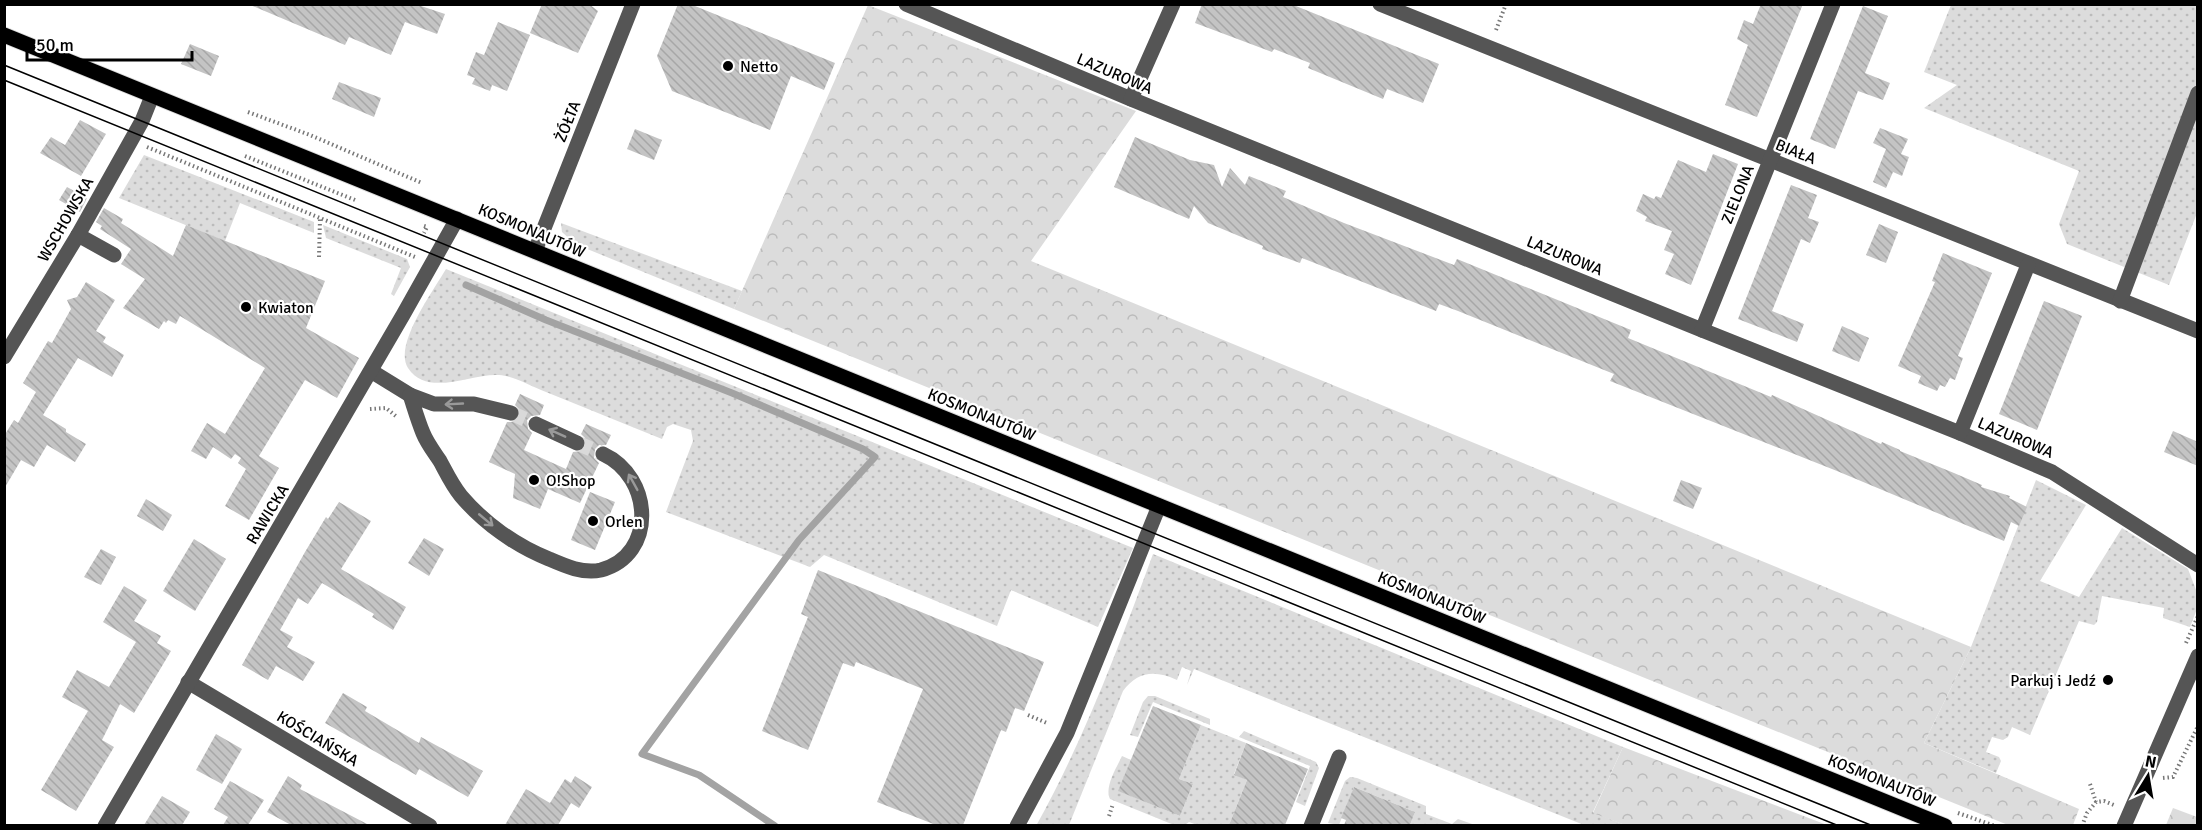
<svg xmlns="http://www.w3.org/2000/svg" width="2202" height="830" font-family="Signika,sans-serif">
  <defs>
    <pattern id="grass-dots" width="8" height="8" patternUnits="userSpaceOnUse" patternTransform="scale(1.5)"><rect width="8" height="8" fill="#dcdcdc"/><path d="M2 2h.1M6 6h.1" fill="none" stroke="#bbb" stroke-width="1.8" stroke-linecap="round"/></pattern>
    <pattern id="forest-crowns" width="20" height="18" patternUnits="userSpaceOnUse" patternTransform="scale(1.5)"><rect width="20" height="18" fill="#dcdcdc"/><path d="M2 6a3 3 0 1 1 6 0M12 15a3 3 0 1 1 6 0" fill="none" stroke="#bbb"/></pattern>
    <pattern id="building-back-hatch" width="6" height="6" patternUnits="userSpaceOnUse" patternTransform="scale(1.5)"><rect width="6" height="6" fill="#c4c4c4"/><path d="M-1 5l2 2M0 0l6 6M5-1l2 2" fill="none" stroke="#a7a7a7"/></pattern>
  </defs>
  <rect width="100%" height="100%" fill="#fff"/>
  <!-- grass -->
  <g fill="url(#grass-dots)">
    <path d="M 1951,5 L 2197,5 L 2197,213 L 2169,285 L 2067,244 L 2059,224 L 2079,171 L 1924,108 L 1957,85 L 1924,72 Z"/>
    <path d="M 144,155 L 314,222 L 314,233 L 240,203 L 225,241 L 119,198 Z"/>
    <path d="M 561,223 L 742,291 L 734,309 L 575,244 L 562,232 Z"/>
    <path d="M 323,225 L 407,259 L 410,267 L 394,296 L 391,294 L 401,268 L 326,238 Z"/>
    <path d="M 446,269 L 1133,548 L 1098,627 L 1011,590 L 997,626 L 824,555 L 810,567 L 666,512 L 693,441 L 691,430 L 673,424 L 667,427 L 662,439 C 623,423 585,408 546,392 C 532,387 514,376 499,375 C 471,373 428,398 408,368 C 393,345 434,290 446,269 Z"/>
    <path d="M 2036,480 L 2086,505 L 2040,581 L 2079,597 L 2122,528 L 2188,569 L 2198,595 L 2197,609 L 2190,627 L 2163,618 L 2164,608 L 2102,596 L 2097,622 L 2094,625 L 2079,621 L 2030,735 L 2012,727 L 2008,737 L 2003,740 L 1992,737 L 1986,752 L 1999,757 L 2001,761 L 1996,773 L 1924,743 L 1971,647 Z"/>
    <path d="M 1153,554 L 1623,747 L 1593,812 L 1625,825 L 1584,825 L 1194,669 L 1187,685 L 1191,671 L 1182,667 L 1177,680 C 1155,670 1138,671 1123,691 L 1069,825 L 1036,826 C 1084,740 1119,646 1153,554 Z"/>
    <path d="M 1148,696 L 1155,696 L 1210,719 L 1210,725 L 1153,702 L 1138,737 L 1130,735 L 1143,702 Z"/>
    <path d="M 1201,725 L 1246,743 L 1234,774 L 1247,780 L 1229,825 L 1197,825 L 1189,822 L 1185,825 L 1174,825 L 1110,799 C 1104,787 1117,767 1122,756 L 1131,760 L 1119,791 L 1180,816 L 1193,784 L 1179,779 Z"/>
    <path d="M 1244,731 L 1316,762 L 1319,768 L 1305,806 L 1296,802 L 1310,766 L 1239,737 Z"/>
    <path d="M 1350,777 L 1357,778 L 1426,806 L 1426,814 L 1452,824 L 1458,819 L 1475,825 L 1410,825 L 1415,812 L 1354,787 L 1339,825 L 1328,823 L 1345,781 Z"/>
  </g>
  <!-- forest -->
  <g fill="url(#forest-crowns)">
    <path d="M 868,5 L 1136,111 L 1031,261 L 1971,647 L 1924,743 L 2079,809 L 2073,825 L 2008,825 L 734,309 Z"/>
    <path d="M 1623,747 L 1827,825 L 1625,825 L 1593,813 Z"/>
    <path d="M 2173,808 L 2197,817 L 2197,825 L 2166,825 Z"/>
  </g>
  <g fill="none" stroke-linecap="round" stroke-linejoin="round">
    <!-- stream -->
    <path stroke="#a3a3a3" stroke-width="7" d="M 466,285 L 546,320 L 732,393 L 863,449 L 875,457 L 799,540 L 642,754 L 699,775 L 775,826"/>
  </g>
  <!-- building -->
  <g fill="url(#building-back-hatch)">
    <path d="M 248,4 L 415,4 L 445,14 L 437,34 L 405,22 L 391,55 L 349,37 L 345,45 Z"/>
    <path d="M 542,4 L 589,4 L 598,11 L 578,53 L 530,33 Z"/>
    <path d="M 678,4 L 690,4 L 835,63 L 824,90 L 791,76 L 770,130 L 672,91 L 657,56 Z"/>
    <path d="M 1202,4 L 1291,4 L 1439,64 L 1423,103 L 1387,89 L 1383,99 L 1308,68 L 1310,63 L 1274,49 L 1272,52 L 1195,23 Z"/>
    <path d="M 1761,4 L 1803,4 L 1757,117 L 1725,105 L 1748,45 L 1737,39 L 1744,20 L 1753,24 Z"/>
    <path d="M 1863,6 L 1888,16 L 1865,73 L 1890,83 L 1883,100 L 1858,91 L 1835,149 L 1810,139 Z"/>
    <path d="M 498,22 L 530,35 L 507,91 L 492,85 L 490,91 L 472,84 L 475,78 L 467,75 L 476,52 L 484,55 Z"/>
    <path d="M 190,44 L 219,56 L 211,76 L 181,64 Z"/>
    <path d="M 339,82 L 381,98 L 374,117 L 332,99 Z"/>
    <path d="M 80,120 L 106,134 L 81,176 L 40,153 L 51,137 L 65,145 Z"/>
    <path d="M 1880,128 L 1908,139 L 1901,154 L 1909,157 L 1902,176 L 1893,172 L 1886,188 L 1873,182 L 1886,149 L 1873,143 Z"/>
    <path d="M 635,129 L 662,140 L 654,160 L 627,149 Z"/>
    <path d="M 1135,137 L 1190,160 L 1214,165 L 1222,187 L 1230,168 L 1245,185 L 1249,176 L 1286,191 L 1283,197 L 1344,223 L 1454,265 L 1457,259 L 1631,330 L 1628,338 L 1771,397 L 1772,395 L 1881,444 L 1882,442 L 1900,450 L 1900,451 L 1954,473 L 1982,485 L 1981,487 L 2010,496 L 2009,498 L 2027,507 L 2019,526 L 2011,522 L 2004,541 L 1837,471 L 1610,381 L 1614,374 L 1458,311 L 1439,304 L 1436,311 L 1302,258 L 1300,263 L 1262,249 L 1263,246 L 1208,223 L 1194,206 L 1189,219 L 1114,187 Z"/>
    <path d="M 1713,154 L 1738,164 L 1691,285 L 1665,274 L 1674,254 L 1664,250 L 1672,231 L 1645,221 L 1647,217 L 1636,211 L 1643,194 L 1654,199 L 1656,196 L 1661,198 L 1678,160 L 1706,172 Z"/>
    <path d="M 1791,185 L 1817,195 L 1808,218 L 1819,222 L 1810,243 L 1801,239 L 1772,311 L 1804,324 L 1797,342 L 1738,319 Z"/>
    <path d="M 67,187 L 87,198 L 80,212 L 59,200 Z"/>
    <path d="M 104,208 L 123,219 L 121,223 L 173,256 L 186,225 L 325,281 L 306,328 L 359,358 L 337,398 L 305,380 L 259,456 L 279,468 L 249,520 L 225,506 L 246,469 L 238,463 L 241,458 L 235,454 L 231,459 L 213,447 L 206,459 L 191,451 L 207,423 L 225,434 L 265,368 L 180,316 L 176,324 L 168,320 L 166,323 L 164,321 L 159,329 L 123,308 L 145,279 L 121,264 L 131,249 L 100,229 L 102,226 L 96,222 Z"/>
    <path d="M 1879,224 L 1898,232 L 1886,263 L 1866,255 Z"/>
    <path d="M 1943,253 L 1992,273 L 1958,356 L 1963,358 L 1955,380 L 1950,378 L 1945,387 L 1940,385 L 1937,391 L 1918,383 L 1921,376 L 1898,366 L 1935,282 L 1932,281 Z"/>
    <path d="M 86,282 L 115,300 L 96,331 L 106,337 L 103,342 L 124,355 L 112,377 L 78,358 L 43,415 L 66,429 L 66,432 L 86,444 L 75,462 L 47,445 L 34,467 L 21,460 L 4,489 L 4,436 L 14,420 L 18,423 L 36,392 L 23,383 L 48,341 L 52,343 L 71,309 L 67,300 L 77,297 Z"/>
    <path d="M 2044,301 L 2082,316 L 2037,430 L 1999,414 Z"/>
    <path d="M 1842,326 L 1869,338 L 1859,362 L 1832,351 Z"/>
    <path d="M 520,394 L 544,405 L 540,415 L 531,416 L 527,420 L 528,429 L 532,433 L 524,450 L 566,469 L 573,452 L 582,451 L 586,447 L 585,438 L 581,434 L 586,424 L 611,435 L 606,445 L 599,445 L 595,449 L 594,458 L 599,463 L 580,503 L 548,489 L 540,509 L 513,498 L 515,474 L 489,462 L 507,422 L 514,422 L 520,416 L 520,410 L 515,405 Z"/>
    <path d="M 2173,431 L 2198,442 L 2198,466 L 2164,452 Z"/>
    <path d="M 1681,480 L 1702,488 L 1693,509 L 1673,501 Z"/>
    <path d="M 590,492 L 615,502 L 595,550 L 571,540 Z"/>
    <path d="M 146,499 L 172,515 L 163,531 L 137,516 Z"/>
    <path d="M 339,502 L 371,521 L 341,569 L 406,607 L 393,630 L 372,617 L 374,614 L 322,583 L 308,604 L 298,598 L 280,630 L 293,637 L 287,647 L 315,662 L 303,681 L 276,666 L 268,680 L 242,665 L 305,552 L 326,517 L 328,519 Z"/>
    <path d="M 424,538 L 444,549 L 429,576 L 408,563 Z"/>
    <path d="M 194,539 L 226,559 L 195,611 L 163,591 Z"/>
    <path d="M 101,549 L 116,557 L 101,585 L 84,577 Z"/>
    <path d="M 818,570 L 1044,662 L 1024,711 L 1015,708 L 1006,732 L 1001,730 L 963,825 L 936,825 L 877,802 L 923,689 L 856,662 L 854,667 L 843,663 L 808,750 L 762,731 L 808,617 L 801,614 Z"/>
    <path d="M 124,586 L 147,600 L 134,621 L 161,636 L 157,643 L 171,651 L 134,713 L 120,704 L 102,740 L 114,747 L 76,811 L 41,790 L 88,711 L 62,697 L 77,670 L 109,687 L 136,642 L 103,622 Z"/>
    <path d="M 343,693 L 367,707 L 365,711 L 419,743 L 421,737 L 483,771 L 468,797 L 419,769 L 416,775 L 325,723 Z"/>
    <path d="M 1153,706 L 1201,725 L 1179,779 L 1193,784 L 1180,816 L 1118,791 Z"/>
    <path d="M 216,734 L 242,749 L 222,784 L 196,770 Z"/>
    <path d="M 1246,743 L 1308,769 L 1285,825 L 1229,825 L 1247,780 L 1234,775 Z"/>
    <path d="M 288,776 L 302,785 L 300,789 L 369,825 L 291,825 L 267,812 Z"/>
    <path d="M 575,776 L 592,787 L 579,808 L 571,803 L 558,825 L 505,825 L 526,789 L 550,803 L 565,779 L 571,783 Z"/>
    <path d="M 230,781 L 264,800 L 248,825 L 223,825 L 228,817 L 214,809 Z"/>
    <path d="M 1354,787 L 1415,812 L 1410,825 L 1344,825 L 1346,820 L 1341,818 Z"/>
    <path d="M 162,796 L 190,812 L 182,825 L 144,825 Z"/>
  </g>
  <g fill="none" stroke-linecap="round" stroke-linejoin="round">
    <!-- minor-tunnel -->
    <g stroke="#d9d9d9" stroke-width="15" stroke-dasharray="15 8" stroke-linecap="butt">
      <path d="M 511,413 L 536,424"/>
      <path d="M 577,443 L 603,454"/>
    </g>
    <!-- major casing -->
    <g stroke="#dbdbdb" stroke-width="17">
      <path id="major" d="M 4,35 L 1945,826"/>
    </g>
    <!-- path -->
    <g stroke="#777" stroke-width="4" stroke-dasharray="1.5 3" stroke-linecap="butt">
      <path d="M 1496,30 L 1506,4"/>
      <path d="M 248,112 L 310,135 L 422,183"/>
      <path d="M 147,147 L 415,257"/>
      <path d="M 245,156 L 355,200"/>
      <path d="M 424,226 L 427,227 L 424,233"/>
      <path d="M 319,257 L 320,219"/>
      <path d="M 370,409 L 386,408 L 397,417"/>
      <path d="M 2186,643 L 2198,616"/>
      <path d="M 1028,715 L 1047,723"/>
      <path d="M 2163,778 L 2173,777 L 2198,726"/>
      <path d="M 2090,784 L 2096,802"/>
      <path d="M 1958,813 L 1995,826"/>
      <path d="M 1109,816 L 1113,804"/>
      <path d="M 2082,826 L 2087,813 L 2096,802 L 2104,801 L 2114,805"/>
    </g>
    <!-- minor -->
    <g stroke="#555" stroke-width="15">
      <path d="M 906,4 L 1131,99 L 1702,330 L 1960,433 L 2052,472 L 2198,565"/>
      <path d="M 1380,4 L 2198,331"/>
      <path d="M 1131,99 L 1173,4"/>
      <path d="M 78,235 L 114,255"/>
      <path d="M 535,251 L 633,4"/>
      <path d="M 2120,301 L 2198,93"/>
      <path d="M 1702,330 L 1833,4"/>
      <path d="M 4,357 L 78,235 L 142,121 L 152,96"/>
      <path d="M 371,371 L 410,395"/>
      <path d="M 511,413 L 474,404 L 434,404 L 410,395 C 414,407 418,421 423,433 C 427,443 434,452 440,461 C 446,472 452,485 461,496 C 484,523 516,546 549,559 C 565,566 583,574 601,570 C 657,555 653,477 603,454"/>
      <path d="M 536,424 L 577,443"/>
      <path d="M 1960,433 L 2028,265"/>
      <path d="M 188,682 L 430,826"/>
      <path d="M 105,826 L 403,315 L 457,219"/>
      <path d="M 1017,826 L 1067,733 L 1159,506"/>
      <path d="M 1311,826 L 1339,757"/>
      <path d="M 2124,826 L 2198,656"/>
    </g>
    <!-- major -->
    <use href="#major" stroke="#000" stroke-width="15"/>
    <!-- tram -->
    <g stroke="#000" stroke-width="1.5">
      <path d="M 4,65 L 1873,826"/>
      <path d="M 4,80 L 1839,826"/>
    </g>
  </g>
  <!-- one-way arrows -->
  <defs><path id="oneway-shaft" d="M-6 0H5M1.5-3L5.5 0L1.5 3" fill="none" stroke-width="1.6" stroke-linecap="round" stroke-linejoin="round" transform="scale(1.5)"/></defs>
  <g stroke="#999">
    <use href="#oneway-shaft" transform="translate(454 404) rotate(177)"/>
    <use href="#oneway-shaft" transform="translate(557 433) rotate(-156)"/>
    <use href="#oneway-shaft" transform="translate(633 482) rotate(-119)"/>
    <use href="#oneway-shaft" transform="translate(486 520) rotate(40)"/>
  </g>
  <!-- markers -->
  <g fill="#000" stroke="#fff" stroke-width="2">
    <circle cx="728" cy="66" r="6"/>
    <circle cx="246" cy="307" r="6"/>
    <circle cx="534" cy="480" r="6"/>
    <circle cx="593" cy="521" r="6"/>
    <circle cx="2108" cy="680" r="6"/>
  </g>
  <g text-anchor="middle" stroke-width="4.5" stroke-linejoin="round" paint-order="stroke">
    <!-- poi labels -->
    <g font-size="16" fill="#000" stroke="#fff" text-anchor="start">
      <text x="740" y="72">Netto</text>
      <text x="258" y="313">Kwiaton</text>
      <text x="546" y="486">O!Shop</text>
      <text x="605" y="527">Orlen</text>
      <text x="2096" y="686" text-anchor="end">Parkuj i Jedź</text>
    </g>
    <!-- street labels -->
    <g font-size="16" fill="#000" stroke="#fff">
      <text transform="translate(1115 73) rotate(23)" y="6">LAZUROWA</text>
      <text transform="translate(567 121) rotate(-68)" y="6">ŻÓŁTA</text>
      <text transform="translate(1796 151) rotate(22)" y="6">BIAŁA</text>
      <text transform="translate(1737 194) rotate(-68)" y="6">ZIELONA</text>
      <text transform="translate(65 219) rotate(-60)" y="6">WSCHOWSKA</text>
      <text transform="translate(532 230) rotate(23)" y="6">KOSMONAUTÓW</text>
      <text transform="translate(1565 255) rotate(22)" y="6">LAZUROWA</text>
      <text transform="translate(982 414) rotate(22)" y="6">KOSMONAUTÓW</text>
      <text transform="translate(2016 437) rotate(23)" y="6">LAZUROWA</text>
      <text transform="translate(267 514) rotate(-59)" y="6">RAWICKA</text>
      <text transform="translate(1432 597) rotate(22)" y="6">KOSMONAUTÓW</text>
      <text transform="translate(318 738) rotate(31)" y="6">KOŚCIAŃSKA</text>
      <text transform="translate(1882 780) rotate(22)" y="6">KOSMONAUTÓW</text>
    </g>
  </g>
  <!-- border -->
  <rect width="2202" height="830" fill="none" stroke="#000000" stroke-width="12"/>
  <!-- north arrow -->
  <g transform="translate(2148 776) rotate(11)" stroke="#ffffff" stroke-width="4.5" paint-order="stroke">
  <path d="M0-4.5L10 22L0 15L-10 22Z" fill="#000000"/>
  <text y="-9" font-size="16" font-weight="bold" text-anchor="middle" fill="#000000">N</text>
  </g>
  <!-- scale -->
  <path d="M27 51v9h165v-9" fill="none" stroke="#000000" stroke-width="3"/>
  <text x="36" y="51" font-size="18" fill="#000000" stroke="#ffffff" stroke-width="4.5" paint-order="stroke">50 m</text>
</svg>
